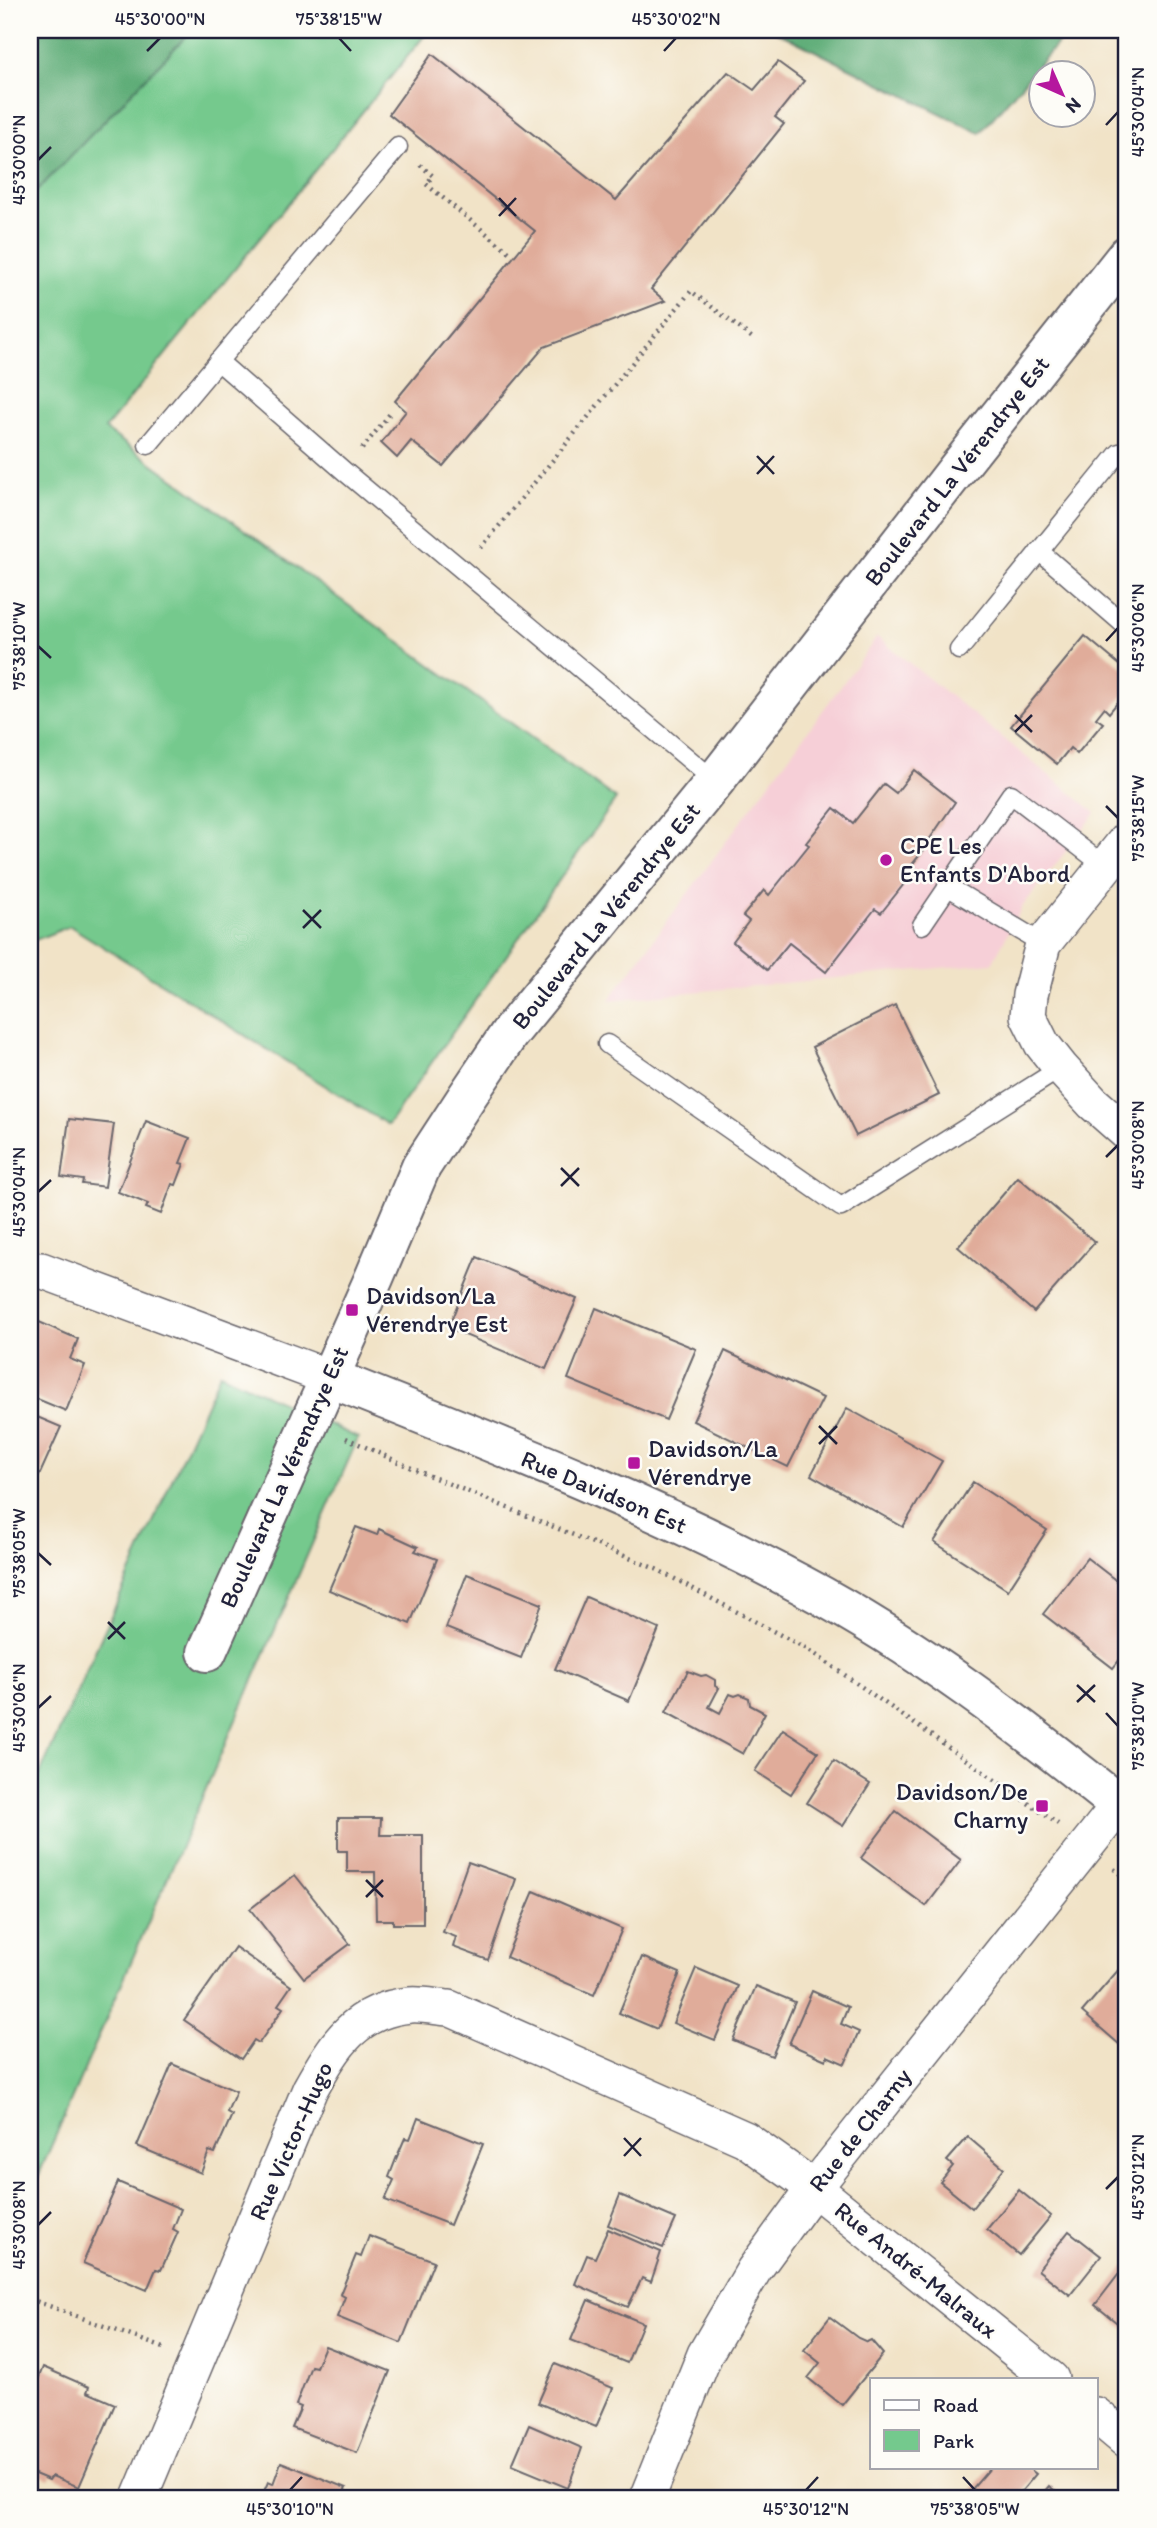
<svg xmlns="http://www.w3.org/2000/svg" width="1157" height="2528" font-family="Itim,sans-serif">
  <rect width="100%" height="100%" fill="#fdfcf7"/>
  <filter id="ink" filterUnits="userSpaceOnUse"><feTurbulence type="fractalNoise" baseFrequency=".0143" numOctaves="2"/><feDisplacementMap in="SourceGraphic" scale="14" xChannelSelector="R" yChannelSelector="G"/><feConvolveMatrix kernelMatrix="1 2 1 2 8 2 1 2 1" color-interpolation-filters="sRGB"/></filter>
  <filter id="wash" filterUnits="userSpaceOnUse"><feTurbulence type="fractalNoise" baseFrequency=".00686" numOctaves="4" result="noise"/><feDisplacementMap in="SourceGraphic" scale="28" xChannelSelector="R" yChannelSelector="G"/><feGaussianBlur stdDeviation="1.57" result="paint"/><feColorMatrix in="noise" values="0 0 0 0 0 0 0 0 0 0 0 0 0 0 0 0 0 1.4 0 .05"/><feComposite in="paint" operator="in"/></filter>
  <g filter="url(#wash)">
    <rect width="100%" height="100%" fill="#f1e3c7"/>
    <!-- built -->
    <path fill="#f6cfd7" d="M 877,637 L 1096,813 L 1022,907 L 992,963 L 609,1000 Z"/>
    <!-- green -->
    <g fill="#74c98d" stroke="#4b7664" stroke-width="2">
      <path d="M 192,30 L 429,30 L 105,429 L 616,799 L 388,1125 L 70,926 L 30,942 L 30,198 Z"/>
      <path d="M 220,1373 L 358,1438 L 30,2195 L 30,1796 Z"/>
    </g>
    <!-- forest -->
    <g fill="#5fad78" stroke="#40685a" stroke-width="2">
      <path d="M 30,30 L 192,30 L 30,198 Z"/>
      <path d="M 773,30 L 1069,30 L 980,133 Z"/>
    </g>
    <g id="blocks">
      <!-- building -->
      <g fill="#e0ac9a">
        <path d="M 432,54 L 616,200 L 728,72 L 754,90 L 778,62 L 804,81 L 775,117 L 784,124 L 651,289 L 665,301 L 544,347 L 443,466 L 411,441 L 397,458 L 381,443 L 406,411 L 395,401 L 535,231 L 389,114 Z"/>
        <path d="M 1085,636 L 1127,671 L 1127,691 L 1109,713 L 1104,708 L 1096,718 L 1103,723 L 1077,754 L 1070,748 L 1057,764 L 1011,726 Z"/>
        <path d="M 914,770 L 955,802 L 929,840 L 931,841 L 910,867 L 915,870 L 881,913 L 875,909 L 826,972 L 789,943 L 767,970 L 733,942 L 749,921 L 743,916 L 764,890 L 769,895 L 809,845 L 806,843 L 834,808 L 853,823 L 884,784 L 896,793 Z"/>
        <path d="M 895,1005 L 939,1095 L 856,1136 L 812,1047 Z"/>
        <path d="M 69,1119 L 114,1124 L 105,1187 L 82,1184 L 83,1180 L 61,1177 Z"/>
        <path d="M 146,1121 L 190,1138 L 180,1163 L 184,1164 L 176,1185 L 172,1184 L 161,1214 L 146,1208 L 148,1204 L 118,1192 Z"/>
        <path d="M 1018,1177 L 1095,1242 L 1034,1312 L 958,1247 Z"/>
        <path d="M 477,1257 L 577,1299 L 546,1369 L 448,1328 Z"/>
        <path d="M 596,1308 L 696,1349 L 666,1420 L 568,1379 Z"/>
        <path d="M 30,1318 L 78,1339 L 70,1359 L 85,1365 L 66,1411 L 30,1396 Z"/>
        <path d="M 725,1351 L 823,1398 L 788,1467 L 693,1421 Z"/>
        <path d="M 847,1408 L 942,1461 L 903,1527 L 811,1475 Z"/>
        <path d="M 30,1414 L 61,1427 L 39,1476 L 30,1472 Z"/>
        <path d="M 973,1482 L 1047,1530 L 1008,1590 L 934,1542 Z"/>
        <path d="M 356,1527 L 377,1535 L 379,1529 L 418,1547 L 415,1551 L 437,1559 L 410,1624 L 329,1590 Z"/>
        <path d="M 1087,1558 L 1127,1589 L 1127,1650 L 1113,1668 L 1043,1614 Z"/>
        <path d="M 467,1574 L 542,1604 L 521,1658 L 446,1628 Z"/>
        <path d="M 586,1597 L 659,1629 L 629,1701 L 555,1669 Z"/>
        <path d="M 688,1671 L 701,1676 L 706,1675 L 715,1680 L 715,1686 L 719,1688 L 709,1707 L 720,1713 L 730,1694 L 735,1696 L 740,1694 L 749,1698 L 750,1705 L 765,1713 L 743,1754 L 666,1712 Z"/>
        <path d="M 783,1729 L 818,1752 L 791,1794 L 755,1771 Z"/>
        <path d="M 834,1761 L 870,1784 L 843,1826 L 807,1803 Z"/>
        <path d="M 896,1811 L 961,1860 L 926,1906 L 861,1858 Z"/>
        <path d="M 338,1818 L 381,1818 L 380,1835 L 423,1835 L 423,1924 L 393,1924 L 393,1920 L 376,1920 L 375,1872 L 347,1872 L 347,1851 L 338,1851 Z"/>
        <path d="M 468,1862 L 516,1879 L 488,1960 L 453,1947 L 456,1937 L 443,1932 Z"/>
        <path d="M 295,1875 L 350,1944 L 304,1978 L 250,1909 Z"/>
        <path d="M 534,1891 L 622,1929 L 594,1995 L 506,1957 Z"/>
        <path d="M 235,1947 L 291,1986 L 278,2005 L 283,2008 L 273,2023 L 259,2043 L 254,2040 L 241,2059 L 184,2020 Z"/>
        <path d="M 642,1957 L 680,1973 L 657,2029 L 619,2013 Z"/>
        <path d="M 696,1968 L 738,1986 L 715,2040 L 673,2023 Z"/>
        <path d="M 1120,1968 L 1127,1975 L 1127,2051 L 1082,2012 Z"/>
        <path d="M 756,1986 L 795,2002 L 772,2056 L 733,2040 Z"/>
        <path d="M 812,1991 L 848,2007 L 841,2024 L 859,2032 L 845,2064 L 827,2056 L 826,2060 L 789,2044 Z"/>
        <path d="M 172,2064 L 236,2091 L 227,2112 L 232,2115 L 215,2153 L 209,2151 L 201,2173 L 137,2146 Z"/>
        <path d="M 418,2118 L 483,2144 L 450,2225 L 385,2200 L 394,2180 L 389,2177 L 396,2159 L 405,2138 L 410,2139 Z"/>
        <path d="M 968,2137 L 1004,2168 L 972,2208 L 940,2182 L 953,2166 L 947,2161 Z"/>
        <path d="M 118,2182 L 181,2209 L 173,2229 L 178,2232 L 161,2270 L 156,2269 L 147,2290 L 83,2263 Z"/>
        <path d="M 1019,2190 L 1051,2216 L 1019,2255 L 987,2229 Z"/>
        <path d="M 620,2195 L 676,2219 L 663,2248 L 608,2225 Z"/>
        <path d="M 608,2229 L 661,2252 L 651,2282 L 642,2278 L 628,2307 L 575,2284 L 587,2255 L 595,2258 Z"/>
        <path d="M 1069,2231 L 1101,2256 L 1070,2295 L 1038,2270 Z"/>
        <path d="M 369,2236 L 434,2261 L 401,2343 L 337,2317 L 345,2297 L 340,2294 L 356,2255 L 361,2257 Z"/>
        <path d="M 1125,2266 L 1127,2267 L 1127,2331 L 1095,2305 Z"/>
        <path d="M 588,2300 L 643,2323 L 627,2363 L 571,2340 Z"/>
        <path d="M 830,2317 L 858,2338 L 867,2342 L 871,2340 L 883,2354 L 842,2405 L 808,2378 L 820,2363 L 804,2350 Z"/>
        <path d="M 325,2346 L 390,2371 L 357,2453 L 292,2428 L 301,2407 L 296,2405 L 311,2366 L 316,2367 Z"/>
        <path d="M 555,2364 L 613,2388 L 596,2427 L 538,2403 Z"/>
        <path d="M 43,2367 L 89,2387 L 87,2392 L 115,2404 L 79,2487 L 52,2476 L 49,2480 L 30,2472 L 30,2399 Z"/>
        <path d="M 529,2425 L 582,2448 L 568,2488 L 512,2465 Z"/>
        <path d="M 281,2462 L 346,2488 L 341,2498 L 261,2498 L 268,2482 L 273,2484 Z"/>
        <path d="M 991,2467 L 1027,2467 L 1036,2474 L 1016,2498 L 984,2498 L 972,2489 Z"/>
        <path d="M 1049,2486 L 1064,2498 L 1039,2498 Z"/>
      </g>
    </g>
  </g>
  <g filter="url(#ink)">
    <use href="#blocks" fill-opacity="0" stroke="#6a666c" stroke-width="2"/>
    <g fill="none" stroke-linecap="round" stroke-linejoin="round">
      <!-- service casing -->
      <g stroke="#6a666c" stroke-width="21">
        <g id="service">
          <path d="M 218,361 L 344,471 L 715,781"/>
          <path d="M 148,445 L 398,147"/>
          <path d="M 1039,551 L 1127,627"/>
          <path d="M 959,650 L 1119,453"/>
          <path d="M 947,886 L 1043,944"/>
          <path d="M 922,925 L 1011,794 L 1106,867"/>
          <path d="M 607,1044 L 841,1207 L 1061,1068"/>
        </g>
      </g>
      <!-- minor casing -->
      <g stroke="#6a666c" stroke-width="38">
        <g id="minor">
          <path d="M 1127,839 L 1043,944 L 1030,995 L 1028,1016 L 1042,1044 L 1061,1068 L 1093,1103 L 1127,1133"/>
          <path d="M 30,1271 L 41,1270 L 328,1377"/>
          <path d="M 1096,2415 L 1127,2441"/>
          <path d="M 139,2498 L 310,2089 C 335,2044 356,2010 410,2005 C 423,2004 436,2007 449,2008 L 745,2139 L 814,2188 L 1051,2379"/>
          <path d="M 647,2498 L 705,2354 L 754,2270 L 814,2188 L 1127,1795"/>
        </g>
      </g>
      <!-- tertiary casing -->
      <g stroke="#6a666c" stroke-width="42">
        <g id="tertiary">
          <path d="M 328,1377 C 488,1441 650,1503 802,1585 C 919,1647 1025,1729 1127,1811"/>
          <path d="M 207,1652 L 374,1278 L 421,1167 L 468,1095 L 509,1034 L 715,781 L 958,468 L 1127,255"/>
        </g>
      </g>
      <!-- path -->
      <g stroke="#6a666c" stroke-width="4.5" stroke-dasharray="2 5" stroke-linecap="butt">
        <path d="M 420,165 L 433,176 L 426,184 L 509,252"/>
        <path d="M 362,449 L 392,411"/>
        <path d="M 481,548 L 691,291 L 755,340"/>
        <path d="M 346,1438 L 418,1471 L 656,1569 L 809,1650 L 1058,1824"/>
        <path d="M 1114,1869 L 1127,1880"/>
        <path d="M 30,2299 L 164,2348"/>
      </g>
      <!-- service -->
      <use href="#service" stroke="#fff" stroke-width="18"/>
      <!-- minor -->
      <use href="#minor" stroke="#fff" stroke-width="35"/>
      <!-- tertiary -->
      <use href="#tertiary" stroke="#fff" stroke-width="38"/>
    </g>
  </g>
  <!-- ticks -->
  <path fill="none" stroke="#22223b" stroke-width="2.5" d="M 339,38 L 351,51M 147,51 L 160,38M 664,51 L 676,38M 1106,125 L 1118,112M 38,160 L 51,147M 499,198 L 516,216M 499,216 L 516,198M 757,456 L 774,474M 757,474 L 774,456M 1106,641 L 1118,628M 38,646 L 51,658M 1015,715 L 1032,732M 1015,732 L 1032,715M 1106,806 L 1118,818M 303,910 L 321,928M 303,928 L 321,910M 1106,1157 L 1118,1145M 561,1168 L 579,1186M 561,1186 L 579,1168M 38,1192 L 51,1180M 819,1426 L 837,1444M 819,1444 L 837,1426M 38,1553 L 51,1565M 108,1622 L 125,1639M 108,1639 L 125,1622M 1077,1685 L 1095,1702M 1077,1702 L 1095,1685M 38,1708 L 51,1696M 1106,1713 L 1118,1726M 366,1880 L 383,1897M 366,1897 L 383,1880M 624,2138 L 641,2156M 624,2156 L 641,2138M 1106,2189 L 1118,2177M 38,2225 L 51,2212M 963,2477 L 975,2490M 290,2490 L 302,2477M 806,2490 L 818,2477"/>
  <!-- markers -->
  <g fill="#b5179e" stroke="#fdfcf7" stroke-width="2.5">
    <circle cx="886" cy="860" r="7"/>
    <rect x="345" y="1303" width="14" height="14" rx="3.5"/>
    <rect x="627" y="1456" width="14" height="14" rx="3.5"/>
    <rect x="1035" y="1799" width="14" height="14" rx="3.5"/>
  </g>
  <g text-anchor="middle" stroke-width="5" stroke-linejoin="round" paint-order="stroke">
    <!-- street labels -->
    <g font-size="24" fill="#22223b" stroke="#fdfcf7">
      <text transform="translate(957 471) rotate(-52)" y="8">Boulevard La Vérendrye Est</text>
      <text transform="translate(606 916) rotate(-51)" y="8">Boulevard La Vérendrye Est</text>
      <text transform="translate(284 1477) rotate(-66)" y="8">Boulevard La Vérendrye Est</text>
      <text transform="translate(604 1492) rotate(23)" y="8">Rue Davidson Est</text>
      <text transform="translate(860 2130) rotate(-52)" y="8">Rue de Charny</text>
      <text transform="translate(291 2141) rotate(-66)" y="8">Rue Victor-Hugo</text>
      <text transform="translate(916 2270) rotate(39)" y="8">Rue André-Malraux</text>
    </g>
    <!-- poi labels -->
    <g font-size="24" fill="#22223b" stroke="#fdfcf7" text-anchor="start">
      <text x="900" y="854">CPE Les<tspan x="900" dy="28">Enfants D'Abord</tspan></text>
      <text x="366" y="1304">Davidson/La<tspan x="366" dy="28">Vérendrye Est</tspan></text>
      <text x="648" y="1457">Davidson/La<tspan x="648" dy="28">Vérendrye</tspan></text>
      <text x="1028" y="1800" text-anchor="end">Davidson/De<tspan x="1028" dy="28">Charny</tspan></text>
    </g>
  </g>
  <!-- margin -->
  <rect width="1157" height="2528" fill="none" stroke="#fdfcf7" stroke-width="77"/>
  <!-- legend -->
  <rect x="870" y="2378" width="228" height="91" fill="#fdfcf7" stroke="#a5a5ac" stroke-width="2"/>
  <rect x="884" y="2400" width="35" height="10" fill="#ffffff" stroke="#a5a5ac" stroke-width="2"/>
  <text x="933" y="2412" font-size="21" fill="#22223b">Road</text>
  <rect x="884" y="2430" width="35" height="21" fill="#74c98d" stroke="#a5a5ac" stroke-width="2"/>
  <text x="933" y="2448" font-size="21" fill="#22223b">Park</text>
  <!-- north arrow -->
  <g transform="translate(1062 94) rotate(135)"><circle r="33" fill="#fdfcf7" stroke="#a5a5ac" stroke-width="2"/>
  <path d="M0-5L12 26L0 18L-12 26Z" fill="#b5179e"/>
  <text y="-10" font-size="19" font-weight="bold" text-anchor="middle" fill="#22223b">N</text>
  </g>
  <rect x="38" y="38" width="1080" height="2452" fill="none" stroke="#22223b" stroke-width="2.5"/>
  <g font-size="18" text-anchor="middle" fill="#22223b">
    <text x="160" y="25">45°30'00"N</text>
    <text x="339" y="25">75°38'15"W</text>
    <text x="676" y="25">45°30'02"N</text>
    <text transform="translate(1138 112) rotate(-90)" y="6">45°30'04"N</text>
    <text transform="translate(19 160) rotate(-90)" y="6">45°30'00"N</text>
    <text transform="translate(1138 628) rotate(-90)" y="6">45°30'06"N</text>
    <text transform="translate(19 646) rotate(-90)" y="6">75°38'10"W</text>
    <text transform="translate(1138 818) rotate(-90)" y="6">75°38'15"W</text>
    <text transform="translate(1138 1145) rotate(-90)" y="6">45°30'08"N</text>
    <text transform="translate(19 1192) rotate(-90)" y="6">45°30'04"N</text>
    <text transform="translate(19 1553) rotate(-90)" y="6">75°38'05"W</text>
    <text transform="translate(19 1708) rotate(-90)" y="6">45°30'06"N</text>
    <text transform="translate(1138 1726) rotate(-90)" y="6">75°38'10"W</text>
    <text transform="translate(1138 2177) rotate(-90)" y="6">45°30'12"N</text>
    <text transform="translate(19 2225) rotate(-90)" y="6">45°30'08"N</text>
    <text x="290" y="2515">45°30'10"N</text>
    <text x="806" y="2515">45°30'12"N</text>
    <text x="975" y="2515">75°38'05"W</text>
  </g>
</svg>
